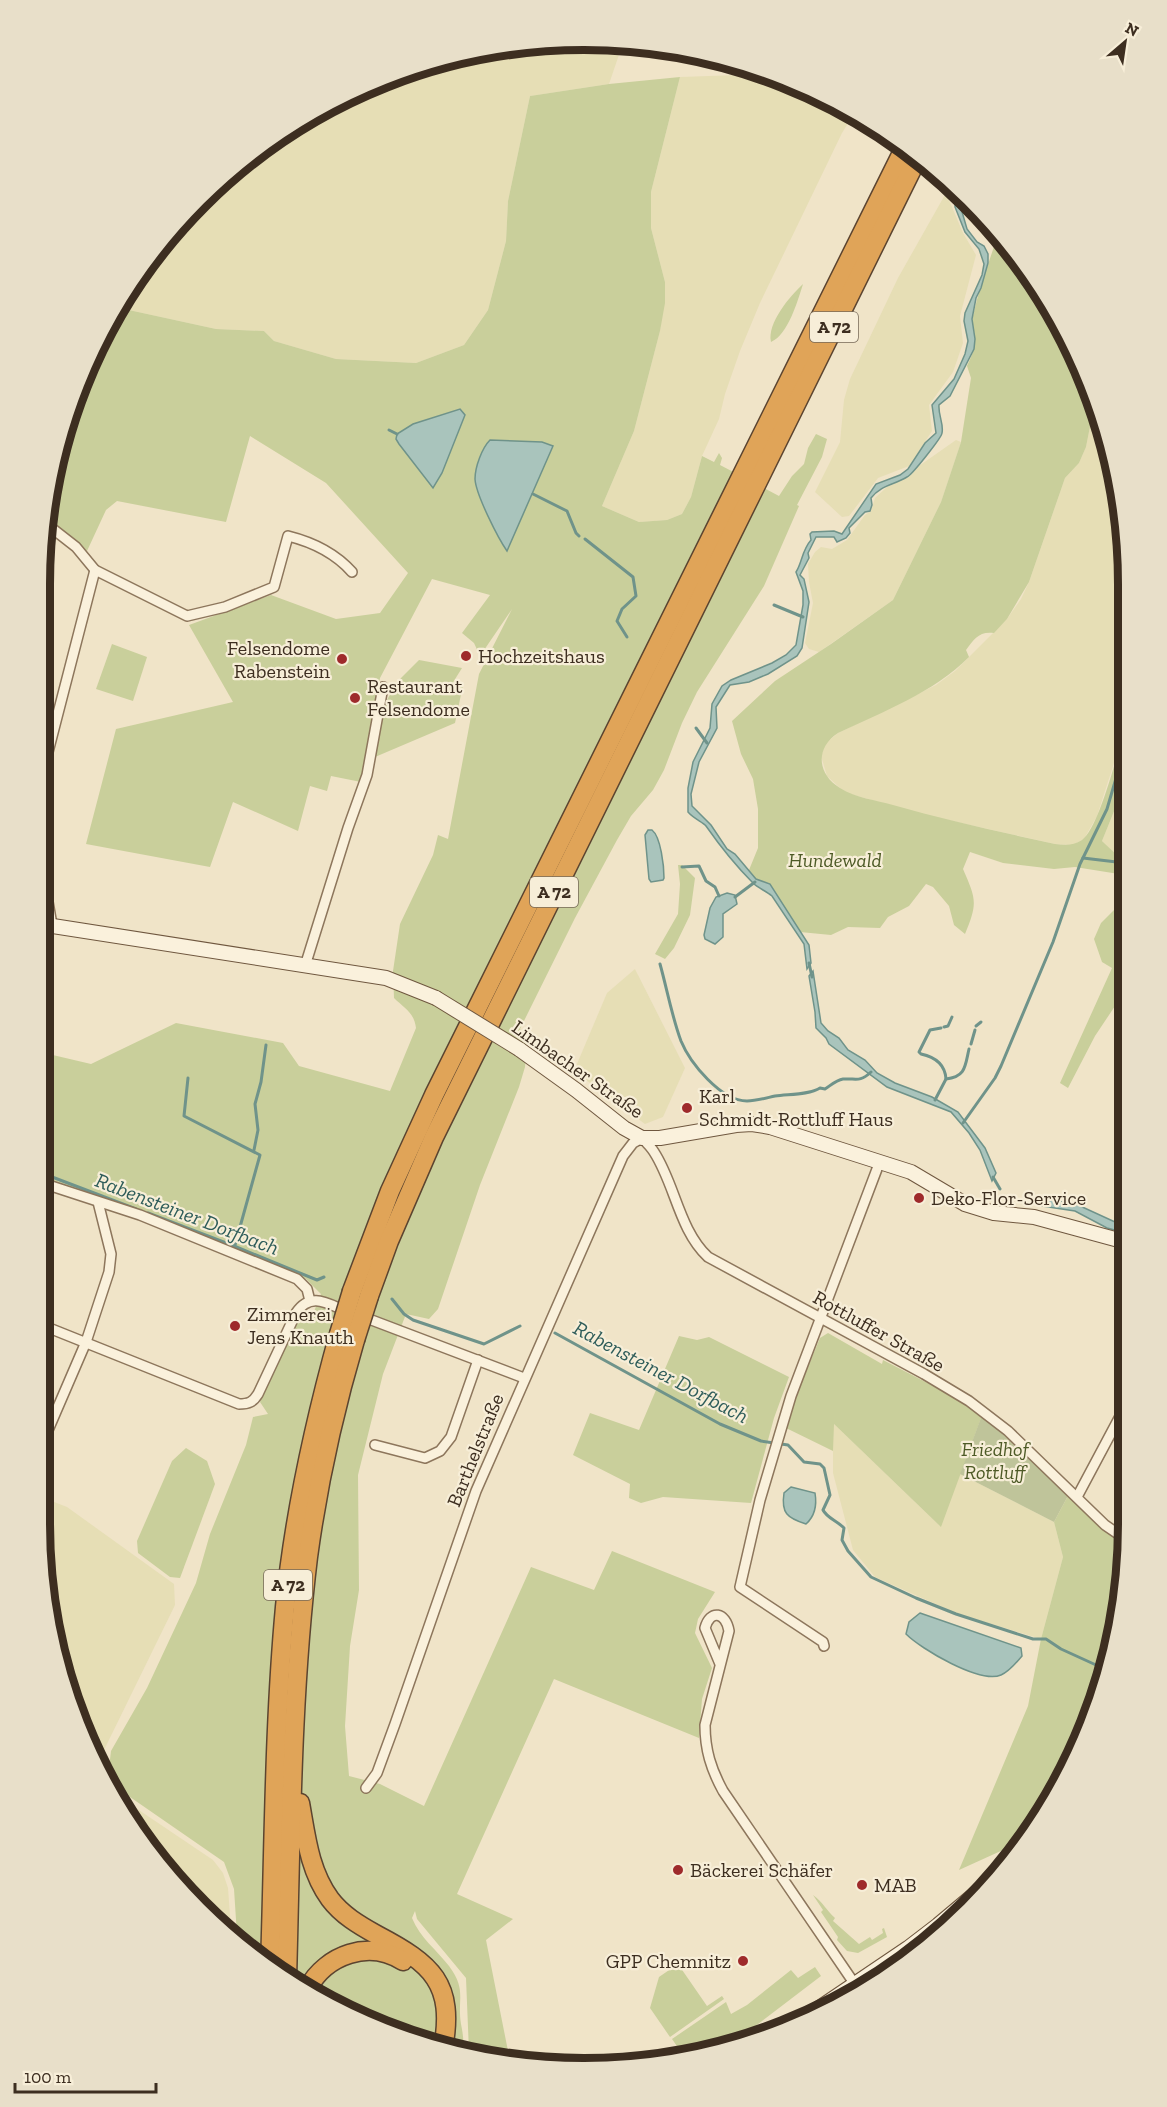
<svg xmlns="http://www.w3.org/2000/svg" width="1167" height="2107" font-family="'Zilla Slab',serif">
  <rect width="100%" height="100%" fill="#f0e4c8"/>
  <!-- farmland -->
  <g fill="#e6deb5">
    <path d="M 548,40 L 623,43 L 609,84 L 530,96 L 508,201 L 506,241 L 488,310 L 464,345 L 416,363 L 336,359 L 274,341 L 264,331 L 216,329 L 115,307 L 174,224 L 252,151 L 343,95 L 443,57 Z"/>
    <path d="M 747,65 L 759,68 L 855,112 L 842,133 L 760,303 L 740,351 L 725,394 L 719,419 L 702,456 L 691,497 L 682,514 L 667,520 L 639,522 L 602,506 L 634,431 L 660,331 L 665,282 L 651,228 L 651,192 L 680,77 L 738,75 L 746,70 Z"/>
    <path d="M 946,193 L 963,233 L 976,255 L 960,316 L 963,343 L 953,372 L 929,405 L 932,431 L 909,466 L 878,478 L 849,516 L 842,517 L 815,492 L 840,442 L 844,400 L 850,379 L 898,278 Z"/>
    <path d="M 1095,401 L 1099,408 L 1123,513 L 1124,732 L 1097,816 L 1084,839 L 1073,845 L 1055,844 L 930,816 L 850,794 L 841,789 L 827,776 L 821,756 L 825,744 L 838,733 L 936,685 L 955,671 L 1007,619 L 1021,599 L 1029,582 L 1065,478 L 1079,463 L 1086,447 Z"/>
    <path d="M 956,440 L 961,442 L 941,502 L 893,600 L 819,652 L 809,649 L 805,643 L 813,603 L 809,582 L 808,564 L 815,552 L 821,547 L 832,549 L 847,540 L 865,515 L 871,511 L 875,498 L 887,487 L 909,477 L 919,466 Z"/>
    <path d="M 1124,776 L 1125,857 L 1118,856 L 1102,841 L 1119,799 Z"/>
    <path d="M 635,969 L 685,1068 L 663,1117 L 645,1124 L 574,1071 L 607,993 Z"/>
    <path d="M 833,1423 L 940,1526 L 960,1474 L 1054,1522 L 1063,1557 L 1041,1639 L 958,1614 L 875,1577 L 853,1550 L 833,1473 Z"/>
    <path d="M 39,1498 L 44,1498 L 67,1507 L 174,1584 L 175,1605 L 105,1748 L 103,1763 L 68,1698 L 39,1524 Z"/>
    <path d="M 121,1798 L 213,1860 L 223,1873 L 228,1888 L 231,1929 L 151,1855 Z"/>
  </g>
  <!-- green -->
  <g fill="#c9cf9b">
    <path d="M 680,77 L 651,192 L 651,228 L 665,282 L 665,303 L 660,331 L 634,431 L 602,506 L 639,522 L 667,520 L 682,514 L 691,497 L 702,456 L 714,462 L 719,453 L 722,458 L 720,465 L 779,496 L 792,476 L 804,464 L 808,448 L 816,434 L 827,439 L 822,457 L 797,505 L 799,506 L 764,586 L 697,692 L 682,723 L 664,770 L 653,790 L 631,816 L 617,840 L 575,918 L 520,1029 L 527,1038 L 525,1067 L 519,1087 L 480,1185 L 438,1309 L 429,1319 L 406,1314 L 383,1374 L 358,1475 L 359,1590 L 350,1646 L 345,1726 L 349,1776 L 380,1784 L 424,1806 L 531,1567 L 594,1590 L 612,1551 L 715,1592 L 698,1619 L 695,1633 L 712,1668 L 702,1699 L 699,1738 L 554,1679 L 457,1894 L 513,1919 L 486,1940 L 509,2056 L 469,2052 L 466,1978 L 417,1919 L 415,1911 L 412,1918 C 420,1938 436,1949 449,1966 C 467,1990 457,1999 461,2024 C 463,2034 464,2041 463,2051 L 442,2049 L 281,1976 L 237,1935 L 234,1889 L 224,1862 L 130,1797 L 114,1782 L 109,1768 L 111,1751 L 147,1688 L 196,1583 L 210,1534 L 246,1445 L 253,1417 L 268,1414 L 260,1402 L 262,1395 L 296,1324 L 305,1317 L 313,1314 L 321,1294 L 306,1279 L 234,1246 L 39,1180 L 40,1052 L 91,1064 L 176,1023 L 283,1043 L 299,1066 L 390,1091 L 416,1028 C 414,1012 404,1008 394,998 L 393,971 L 400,924 L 433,855 L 438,835 L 448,839 L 479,674 L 512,609 L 480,656 L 474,643 L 462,633 L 490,595 L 432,579 L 380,678 L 361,782 L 331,776 L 327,791 L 310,786 L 298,831 L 233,802 L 210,867 L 86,844 L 116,729 L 233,702 L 189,625 L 271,595 L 336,619 L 380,613 L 408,573 L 326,483 L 250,436 L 226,522 L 117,501 L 106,510 L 87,551 L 45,518 L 58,442 L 115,307 L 216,329 L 264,331 L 274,341 L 336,359 L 416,363 L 464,345 L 488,310 L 506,241 L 508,201 L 530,96 L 609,84 Z"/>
    <path d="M 998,235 L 1036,281 L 1095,401 L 1086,447 L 1079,463 L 1065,478 L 1029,582 L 1007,619 L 994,633 C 979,631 974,639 966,650 L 969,657 C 933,693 884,711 838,733 C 815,748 817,774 840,788 C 856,798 876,800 893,805 C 946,820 1000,832 1055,844 C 1065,845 1073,846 1082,840 C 1099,828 1117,754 1124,732 L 1124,776 L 1119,799 L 1102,841 L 1118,856 L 1125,857 L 1125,875 L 1075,867 L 1054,869 L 1003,863 L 970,852 L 963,869 C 976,899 978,903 965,934 L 954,925 L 949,906 L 933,887 L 926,884 L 909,906 L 888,917 L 880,928 L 848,927 L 831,935 L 800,932 L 770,884 L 756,879 L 749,870 L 758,848 L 758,809 L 753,779 L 741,754 L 732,721 L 775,681 L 831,644 L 893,600 L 941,502 L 961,442 L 971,378 L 967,366 C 971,357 975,349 975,339 C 975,331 971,323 973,316 C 979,288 989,262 998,235 Z"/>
    <path d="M 803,284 C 798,300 788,335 771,342 C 767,323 790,296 803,284 Z"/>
    <path d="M 112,644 L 147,657 L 133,701 L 96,689 Z"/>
    <path d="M 419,660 L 462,668 L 452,684 L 463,685 L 455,723 L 375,757 L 382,708 L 399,680 Z"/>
    <path d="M 678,865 L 682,865 L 695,878 L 690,915 L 674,948 L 665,959 L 655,954 L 678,914 L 680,884 Z"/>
    <path d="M 1125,899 L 1125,991 L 1095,1036 L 1068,1088 L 1060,1083 L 1112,968 L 1102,962 L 1094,939 L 1101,923 Z"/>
    <path d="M 828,1333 L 882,1364 L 883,1360 L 943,1391 L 946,1386 L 984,1410 L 941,1527 L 834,1424 L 833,1451 L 786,1428 L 797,1393 L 820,1338 Z"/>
    <path d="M 679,1336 L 697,1340 L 709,1337 L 789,1377 L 774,1418 L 751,1503 L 663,1497 L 641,1503 L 629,1498 L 630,1484 L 573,1455 L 590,1413 L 639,1430 Z"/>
    <path d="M 186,1448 L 207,1461 L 215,1484 L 180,1578 L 170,1577 L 138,1553 L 137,1541 L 172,1461 Z"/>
    <path d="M 1070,1492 L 1127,1544 L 1127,1559 L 1109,1665 L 1055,1796 L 1014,1845 L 959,1870 L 1028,1706 L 1041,1639 L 1063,1557 L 1054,1522 Z"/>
    <path d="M 813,1895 C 823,1902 826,1910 835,1918 L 833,1921 L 859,1944 L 870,1937 L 872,1940 L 883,1933 L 882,1929 L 884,1928 L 887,1937 L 858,1953 L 847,1951 L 837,1940 L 838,1937 L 821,1912 L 823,1910 Z"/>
    <path d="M 678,1964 L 707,2006 L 722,1996 L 724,1999 L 670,2037 L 650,2008 L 659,1977 Z"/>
    <path d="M 815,1967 L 821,1976 L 745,2034 L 681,2052 L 672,2039 L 726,2002 L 731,2014 L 747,2005 L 791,1970 L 798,1978 Z"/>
  </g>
  <!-- cemetery -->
  <path fill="#bfc49a" d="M 982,1415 L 1006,1432 L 1070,1492 L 1054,1522 L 960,1474 Z"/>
  <!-- water -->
  <g fill="#a9c4bc" stroke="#6f938a" stroke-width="1.5">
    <path d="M 956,189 L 959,191 L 958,198 L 967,229 L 977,242 L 984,246 L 988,254 L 988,263 L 981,288 L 976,298 L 972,319 L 975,339 L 974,349 L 950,396 L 939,405 C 938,415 944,424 942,433 C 942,437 912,475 907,477 C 894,485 881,485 871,498 L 872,505 L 870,511 L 865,512 L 849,528 L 850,533 L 846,538 L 837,542 L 834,537 L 816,537 L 808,553 L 809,558 L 800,575 L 804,579 L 809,602 L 802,648 L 797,656 L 768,674 L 749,682 L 730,685 L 716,707 L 717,728 L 699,762 L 691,794 L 692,806 L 711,825 L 727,849 L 735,854 L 756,879 L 770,884 L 809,945 L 811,963 L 807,969 L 804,944 L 772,896 C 766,891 758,888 753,883 C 735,865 720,846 706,826 C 703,822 694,819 688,812 L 688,788 L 693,762 L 710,728 L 712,704 L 722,686 L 731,680 L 772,663 L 786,655 L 796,645 L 803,605 L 803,591 L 796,572 C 802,563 802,550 811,540 L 810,534 L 812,532 L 834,531 L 842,534 L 876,484 L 900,475 L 908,469 L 925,443 L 936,433 L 932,405 L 954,379 L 965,354 L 968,341 L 964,321 L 965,313 L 982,275 L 984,264 L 979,249 L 965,232 L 955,207 Z"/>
    <path d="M 460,409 L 465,415 L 442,473 L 433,488 L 399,444 L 396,439 L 397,434 L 413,424 Z"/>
    <path d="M 490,440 L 542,442 L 553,446 L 507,551 C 498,538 476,495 475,479 C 475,467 482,448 490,440 Z"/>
    <path d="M 648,830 L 652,830 C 661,837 664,867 664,878 L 663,880 L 651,882 L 649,879 L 645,835 Z"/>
    <path d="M 727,893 L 735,895 L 737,904 L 723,914 L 723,937 L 715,944 L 705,939 L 704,935 L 710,908 L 716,897 Z"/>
    <path d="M 813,971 L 821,1023 L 828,1031 L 839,1038 L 848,1050 L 865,1060 L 877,1073 L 895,1083 L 932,1097 L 958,1112 L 985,1148 L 996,1173 L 992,1181 L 980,1150 L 969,1133 L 951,1112 L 887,1087 L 829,1044 L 826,1038 L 816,1028 L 815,1012 L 809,976 Z"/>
    <path d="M 1043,1198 L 1078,1205 L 1126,1227 L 1126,1233 L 1107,1228 L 1075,1211 L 1041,1206 Z"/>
    <path d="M 791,1487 L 815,1493 C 817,1505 815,1516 806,1524 C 787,1518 781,1513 784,1493 Z"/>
    <path d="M 920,1613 L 1021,1648 L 1022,1656 C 1017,1662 1008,1672 1001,1675 C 980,1684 921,1649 906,1634 L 909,1622 Z"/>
  </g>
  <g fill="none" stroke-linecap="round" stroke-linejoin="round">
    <!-- stream -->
    <g stroke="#6f938a" stroke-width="3">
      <path d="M 389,430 L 397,434"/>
      <path d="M 533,494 L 567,511 L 576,533 L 579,536"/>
      <path d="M 585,539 L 633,577 L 636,596 L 622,609 L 617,621 L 627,637"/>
      <path d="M 774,605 L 803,617"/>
      <path d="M 696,728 L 707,743"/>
      <path d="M 1083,858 L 1125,863"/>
      <path d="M 682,867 L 699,866 L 706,881 L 715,887 L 719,896"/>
      <path d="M 735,897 L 755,882"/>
      <path d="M 809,963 L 812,977"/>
      <path d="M 660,964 C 667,989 672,1017 681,1041 C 690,1063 721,1101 747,1101 C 756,1101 766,1098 775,1096 C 788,1094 809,1095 820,1088 L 825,1089 C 830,1086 836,1080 843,1079 C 856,1078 859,1083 871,1072"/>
      <path d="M 976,1026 L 981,1022"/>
      <path d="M 944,1027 L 948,1026 L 952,1017"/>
      <path d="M 941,1028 L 930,1030 L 919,1052 L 921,1054 C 935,1057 945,1064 946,1079"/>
      <path d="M 971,1044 L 975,1030"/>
      <path d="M 188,1078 L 184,1116 L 260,1155 L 235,1245"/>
      <path d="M 935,1100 L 946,1079 C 966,1077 965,1066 969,1049"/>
      <path d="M 963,1123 L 995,1078 L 1001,1066 L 1053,942 L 1080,864 L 1107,809 L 1124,751"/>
      <path d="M 39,1128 L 50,1155 L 44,1174"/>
      <path d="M 254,1150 L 258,1130 L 255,1104 L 261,1082 L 266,1045"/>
      <path d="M 39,1172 L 136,1209"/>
      <path d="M 993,1177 L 1000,1189"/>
      <path d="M 148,1213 L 234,1246 L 317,1280 L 324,1277"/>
      <path d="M 392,1299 L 404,1314 L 413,1320 L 484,1344 L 520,1326"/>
      <path d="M 555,1333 L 720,1424 L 761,1441 L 788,1445 L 804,1462 L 820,1464 L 824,1468 L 830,1495 L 823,1510 C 827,1518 836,1520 844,1528 L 842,1540 L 848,1551 L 871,1577 L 916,1598 L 956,1614 L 1033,1639 L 1046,1639 L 1061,1649 L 1107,1670"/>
    </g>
    <!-- street casing -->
    <g stroke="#8d765c" stroke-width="12">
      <g id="street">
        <path d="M 44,522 L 76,547 L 95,570 L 187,616 L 225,607 L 274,587 L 288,536 C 312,542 336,554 352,572"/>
        <path d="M 40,783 L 95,570"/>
        <path d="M 40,856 L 52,925"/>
        <path d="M 305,966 L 348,828 L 367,775 L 383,687"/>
        <path d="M 39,1182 L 140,1215 L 297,1279 L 307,1289 L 310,1301"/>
        <path d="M 361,1316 L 524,1378"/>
        <path d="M 39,1324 L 239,1404 C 249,1404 253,1402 258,1394 L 296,1313 C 311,1291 328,1304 348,1312"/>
        <path d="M 375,1445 L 425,1458 L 440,1451 L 451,1437 L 478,1360"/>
        <path d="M 39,1451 L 86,1342 L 109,1272 L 111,1254 L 98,1202"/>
        <path d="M 1077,1497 L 1126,1405"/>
        <path d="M 824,1646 L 823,1642 L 740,1587 L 760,1500 L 791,1396 L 880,1161"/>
        <path d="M 720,1664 L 705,1628 C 710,1609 726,1612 729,1631 L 705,1725 C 705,1750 711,1769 723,1791 L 854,1983"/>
        <path d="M 366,1788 L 377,1773 L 395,1724 L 476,1491 L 623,1156 L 633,1143 L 642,1138 C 646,1142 651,1147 654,1152 C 675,1184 679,1230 708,1257 L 924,1374 L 969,1401 L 1008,1431 L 1105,1525 L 1127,1540"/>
      </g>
    </g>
    <!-- secondary casing -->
    <g stroke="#6f573f" stroke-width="16">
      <g id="secondary">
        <path d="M 40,924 L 386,978 L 436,998"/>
        <path d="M 519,1049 L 576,1090 L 624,1128 L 642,1138 L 660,1138 L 736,1125 L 752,1124 L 770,1127 L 911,1172 L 965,1204 L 994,1213 L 1034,1217 L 1126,1242"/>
        <path d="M 800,2021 L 908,1948 L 938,1925 L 975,1894"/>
      </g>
    </g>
    <!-- highway casing -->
    <g stroke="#5b4430" stroke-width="21">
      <g id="highway">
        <path d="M 352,1291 L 390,1191 L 434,1095 L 904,149"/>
        <path d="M 369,1296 L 389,1241 L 434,1137 L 917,159"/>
        <path d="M 300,1803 C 306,1836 309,1870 330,1899 C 342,1915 359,1925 377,1935 C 432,1964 455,1983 443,2049"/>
        <path d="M 270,1966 C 274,1847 274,1726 285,1607 C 294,1514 314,1424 339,1334"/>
        <path d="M 287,1979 C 291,1838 291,1697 308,1557 C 318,1483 334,1411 355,1340"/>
        <path d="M 308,1988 C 326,1955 369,1939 403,1961"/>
      </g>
    </g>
    <!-- street -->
    <use href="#street" stroke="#faf1dc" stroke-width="9"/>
    <!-- secondary -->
    <use href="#secondary" stroke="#faf1dc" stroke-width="14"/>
    <!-- highway -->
    <use href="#highway" stroke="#e0a458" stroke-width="18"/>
    <!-- secondary-bridge casing -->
    <g stroke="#6f573f" stroke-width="16" stroke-linecap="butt">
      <path id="secondary-bridge" d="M 436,998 L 519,1049"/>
    </g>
    <!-- highway-bridge casing -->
    <g stroke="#5b4430" stroke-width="21" stroke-linecap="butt">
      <g id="highway-bridge">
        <path d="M 339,1334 L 352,1291"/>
        <path d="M 355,1340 L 369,1296"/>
      </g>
    </g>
    <!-- secondary-bridge -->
    <use href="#secondary-bridge" stroke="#faf1dc" stroke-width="14"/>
    <!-- highway-bridge -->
    <use href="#highway-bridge" stroke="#e0a458" stroke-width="18"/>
  </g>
  <!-- markers -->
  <g fill="#9e2a2b" stroke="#f7eed8" stroke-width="2">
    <circle cx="466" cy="656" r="6"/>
    <circle cx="342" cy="659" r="6"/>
    <circle cx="355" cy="698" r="6"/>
    <circle cx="687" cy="1108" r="6"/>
    <circle cx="919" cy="1198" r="6"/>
    <circle cx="235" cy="1326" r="6"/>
    <circle cx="678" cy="1870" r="6"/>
    <circle cx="862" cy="1885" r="6"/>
    <circle cx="743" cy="1961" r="6"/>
  </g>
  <g text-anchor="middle" stroke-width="4.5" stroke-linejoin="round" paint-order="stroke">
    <!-- shield labels -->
    <g fill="#f7eed8" stroke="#756857" stroke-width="1.5">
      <rect x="810" y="312" width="48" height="30" rx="4.5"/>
      <rect x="530" y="877" width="48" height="30" rx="4.5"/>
      <rect x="264" y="1570" width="48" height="30" rx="4.5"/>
    </g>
    <g font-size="18" font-weight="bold" fill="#3d2e20">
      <text x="834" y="333">A 72</text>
      <text x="554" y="898">A 72</text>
      <text x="288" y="1591">A 72</text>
    </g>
    <!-- poi labels -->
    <g font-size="20" fill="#3d2e20" stroke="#f7eed8" text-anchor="start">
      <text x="330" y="655" text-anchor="end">Felsendome<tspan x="330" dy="23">Rabenstein</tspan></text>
      <text x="478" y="663">Hochzeitshaus</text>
      <text x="367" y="693">Restaurant<tspan x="367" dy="23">Felsendome</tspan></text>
      <text x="699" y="1103">Karl<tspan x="699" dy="23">Schmidt-Rottluff Haus</tspan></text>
      <text x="931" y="1205">Deko-Flor-Service</text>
      <text x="247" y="1321">Zimmerei<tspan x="247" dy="23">Jens Knauth</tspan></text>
      <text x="690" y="1877">Bäckerei Schäfer</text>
      <text x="874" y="1892">MAB</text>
      <text x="731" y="1968" text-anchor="end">GPP Chemnitz</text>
    </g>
    <!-- park labels -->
    <g font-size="20" font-style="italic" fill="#4d5a26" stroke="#f7eed8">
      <text x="835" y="867">Hundewald</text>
      <text x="995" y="1456">Friedhof<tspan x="995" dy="23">Rottluff</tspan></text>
    </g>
    <!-- street labels -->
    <g font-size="20" fill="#3d2e20" stroke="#f7eed8">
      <text transform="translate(578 1069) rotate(35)" y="7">Limbacher Straße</text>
      <text transform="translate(879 1331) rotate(29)" y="7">Rottluffer Straße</text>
      <text transform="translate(475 1450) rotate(-68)" y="7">Barthelstraße</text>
    </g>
    <!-- water labels -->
    <g font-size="21" font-style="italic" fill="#2f5d5a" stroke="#f7eed8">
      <text transform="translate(187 1214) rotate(21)" y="7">Rabensteiner Dorfbach</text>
      <text transform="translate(661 1372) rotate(28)" y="7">Rabensteiner Dorfbach</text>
    </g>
  </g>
  <!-- crop -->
  <path d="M0 0H1167V2107H0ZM584 50H584A534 534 0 0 1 1118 584V1524A534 534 0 0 1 584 2058H584A534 534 0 0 1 50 1524V584A534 534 0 0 1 584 50Z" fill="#e8dfc9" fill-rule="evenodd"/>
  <path fill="none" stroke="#3d2e20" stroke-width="8" d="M584 50H584A534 534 0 0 1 1118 584V1524A534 534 0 0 1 584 2058H584A534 534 0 0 1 50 1524V584A534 534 0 0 1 584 50Z"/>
  <!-- north arrow -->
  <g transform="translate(1125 42) rotate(29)" stroke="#f7eed8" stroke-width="4.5" paint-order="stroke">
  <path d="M0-4.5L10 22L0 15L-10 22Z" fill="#3d2e20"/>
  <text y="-9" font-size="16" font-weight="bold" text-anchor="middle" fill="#3d2e20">N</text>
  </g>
  <!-- scale -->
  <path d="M15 2083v9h141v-9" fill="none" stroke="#3d2e20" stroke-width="3"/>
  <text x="24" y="2083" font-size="18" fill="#3d2e20" stroke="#f7eed8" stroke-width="4.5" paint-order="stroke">100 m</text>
</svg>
